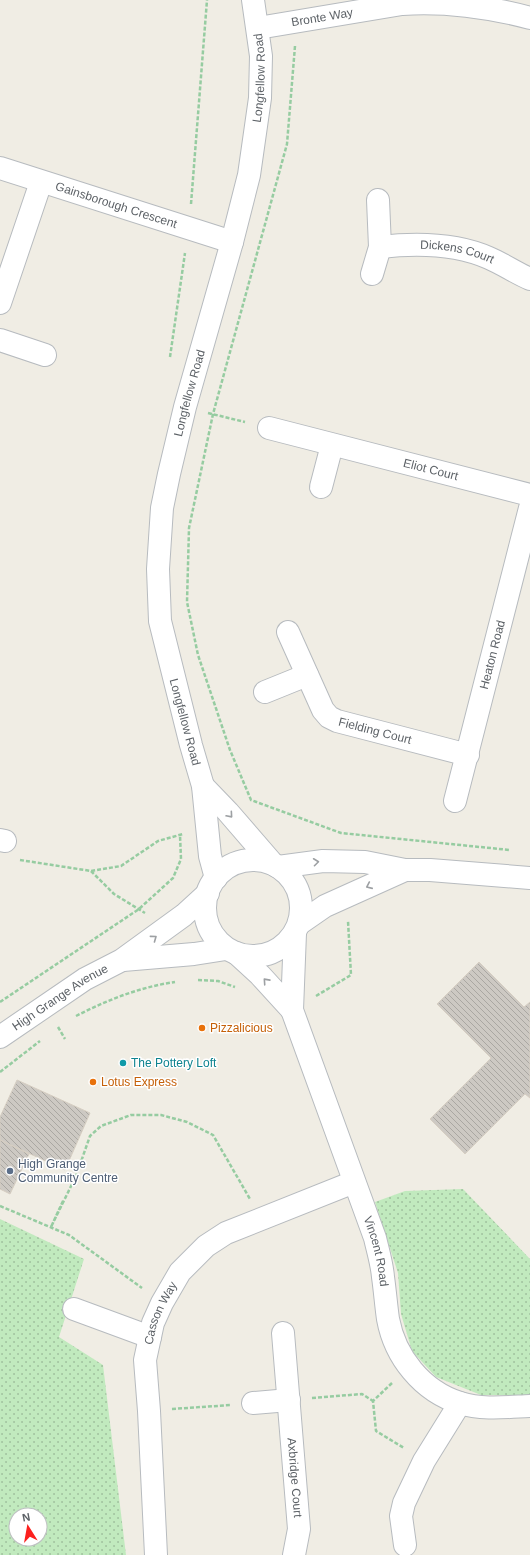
<svg xmlns="http://www.w3.org/2000/svg" width="530" height="1555" font-family="Helvetica,sans-serif">
  <defs>
    <pattern id="green-dots" width="8" height="8" patternUnits="userSpaceOnUse"><rect width="8" height="8" fill="#c1eabe"/><path d="M2 2h.1M6 6h.1" fill="none" stroke="#a0c19e" stroke-width="1.8" stroke-linecap="round"/></pattern>
    <pattern id="building-back-hatch" width="6" height="6" patternUnits="userSpaceOnUse"><rect width="6" height="6" fill="#cdc9c3"/><path d="M-1 5l2 2M0 0l6 6M5-1l2 2" fill="none" stroke="#aaa7a2"/></pattern>
  </defs>
  <rect width="100%" height="100%" fill="#f0ede4"/>
  <!-- green -->
  <g fill="url(#green-dots)" fill-rule="evenodd">
    <path d="M 463,1189 L 530,1259 L 530,1395 L 481,1395 L 436,1377 L 412,1351 L 401,1314 L 398,1273 L 375,1202 L 405,1191 Z"/>
    <path d="M 0,1219 L 84,1259 L 59,1337 L 103,1365 L 126,1555 L 0,1555 ZM 16,1515 L 40,1515 L 40,1539 L 16,1539 Z"/>
  </g>
  <!-- building -->
  <g fill="url(#building-back-hatch)" stroke="#d6cec2">
    <path d="M 479,962 L 524,1007 L 530,1002 L 530,1098 L 525,1094 L 465,1154 L 430,1119 L 491,1058 L 437,1004 Z"/>
    <path d="M 17,1080 L 90,1113 L 65,1170 L 0,1140 L 0,1117 Z"/>
    <path d="M 0,1140 L 29,1154 L 10,1194 L 0,1189 Z"/>
  </g>
  <g fill="none" stroke-linecap="round" stroke-linejoin="round">
    <!-- minor casing -->
    <g stroke="#b7bbbf" stroke-width="24">
      <g id="minor">
        <path id="s1" d="M 258,28 L 402,4 C 443,1 490,7 530,18"/>
        <path id="s2" d="M 0,168 L 232,242"/>
        <path id="s3" d="M 380,247 C 415,243 455,243 489,258 C 503,264 516,273 530,279"/>
        <path d="M 372,274 L 380,247 L 378,200"/>
        <path d="M 0,303 L 41,182"/>
        <path d="M 0,340 L 45,355"/>
        <path id="s4" d="M 269,428 L 530,495"/>
        <path d="M 321,487 L 332,445"/>
        <path id="s5" d="M 288,632 L 323,710 L 329,717 L 337,721 L 468,755"/>
        <path d="M 265,692 L 307,675"/>
        <path d="M 203,786 L 228,812 L 273,864"/>
        <path id="s6" d="M 455,801 L 530,508"/>
        <path d="M 0,840 L 5,841"/>
        <circle cx="253" cy="908" r="48"/>
        <path d="M 278,867 L 323,861 L 365,862 L 405,870 L 430,870 L 530,878"/>
        <path id="s7" d="M 216,878 L 210,856 L 203,786 L 191,745 L 160,621 L 158,569 L 162,508 L 169,474 L 185,407 L 232,242 L 249,175 L 260,98 L 261,56 L 253,0"/>
        <path d="M 299,924 L 325,906 L 405,870"/>
        <path id="s8" d="M 295,933 L 292,1010 L 375,1238 C 378,1251 382,1264 383,1277 C 385,1291 386,1305 388,1319 C 395,1357 422,1391 460,1403 C 482,1410 507,1407 530,1406"/>
        <path d="M 236,953 L 260,975 L 292,1010"/>
        <path d="M 123,960 L 194,954 L 226,949"/>
        <path id="s9" d="M 0,1037 L 85,979 L 122,960 L 184,915 L 208,893"/>
        <path d="M 74,1309 L 150,1337"/>
        <path id="s10" d="M 283,1333 L 299,1529 L 294,1555"/>
        <path d="M 253,1403 L 289,1400"/>
        <path d="M 405,1545 L 401,1516 L 404,1503 L 424,1461 L 460,1403"/>
        <path id="s11" d="M 156,1555 L 149,1411 L 145,1360 L 153,1323 L 162,1303 L 180,1272 L 206,1246 L 226,1233 L 354,1182"/>
      </g>
    </g>
    <!-- path -->
    <g stroke="#96cca1" stroke-width="2.5" stroke-dasharray="4 2" stroke-linecap="butt">
      <path d="M 295,46 L 287,144 L 213,414 L 189,528 L 187,602 L 198,655 L 230,750 L 251,800 L 341,833 L 510,850"/>
      <path d="M 191,204 L 207,0"/>
      <path d="M 170,357 L 185,253"/>
      <path d="M 208,413 L 245,422"/>
      <path d="M 20,860 L 91,871 L 121,866 L 158,841 L 183,834"/>
      <path d="M 91,871 L 114,894 L 145,913"/>
      <path d="M 198,980 L 218,981 L 235,987"/>
      <path d="M 316,996 L 351,975 L 348,921"/>
      <path d="M 0,1002 L 139,909 L 173,878 L 181,859 L 180,835"/>
      <path d="M 76,1016 C 107,1000 140,987 175,982"/>
      <path d="M 58,1027 L 65,1039"/>
      <path d="M 0,1072 L 40,1041"/>
      <path d="M 63,1201 L 51,1227 L 76,1176 L 90,1136 L 101,1126 L 131,1115 L 161,1115 L 187,1122 L 213,1135 L 250,1199"/>
      <path d="M 0,1206 L 69,1235 L 142,1288"/>
      <path d="M 392,1383 L 373,1401 L 376,1431 L 404,1448"/>
      <path d="M 312,1398 L 362,1394 L 373,1401"/>
      <path d="M 172,1409 L 231,1405"/>
    </g>
    <!-- minor -->
    <use href="#minor" stroke="#fff" stroke-width="22"/>
  </g>
  <!-- one-way arrows -->
  <defs><path id="oneway-chevron" d="M-2-3.5L2.5 0L-2 3.5" fill="none" stroke-width="1.6" stroke-linecap="round" stroke-linejoin="round"/></defs>
  <g stroke="#9da0a3">
    <use href="#oneway-chevron" transform="translate(230 815) rotate(49)"/>
    <use href="#oneway-chevron" transform="translate(316 862) rotate(-7)"/>
    <use href="#oneway-chevron" transform="translate(369 886) rotate(156)"/>
    <use href="#oneway-chevron" transform="translate(154 938) rotate(-36)"/>
    <use href="#oneway-chevron" transform="translate(266 981) rotate(-132)"/>
  </g>
  <!-- markers -->
  <g fill="#e8710a" stroke="#fff" stroke-width="1.5">
    <circle cx="202" cy="1028" r="4"/>
    <circle cx="93" cy="1082" r="4"/>
  </g>
  <circle fill="#0f9aa8" stroke="#fff" stroke-width="1.5" cx="123" cy="1063" r="4"/>
  <circle fill="#5c6f8a" stroke="#fff" stroke-width="1.5" cx="10" cy="1171" r="4"/>
  <g text-anchor="middle" stroke-width="3" stroke-linejoin="round" paint-order="stroke">
    <!-- street labels -->
    <g font-size="12" fill="#5c6166" stroke="#fff">
      <text dy="4" stroke="none"><textPath href="#s1" startOffset="65">Bronte Way</textPath></text>
      <text dy="4" stroke="none"><textPath href="#s7" startOffset="819">Longfellow Road</textPath></text>
      <text dy="4" stroke="none"><textPath href="#s2" startOffset="122">Gainsborough Crescent</textPath></text>
      <text dy="4" stroke="none"><textPath href="#s3" startOffset="78">Dickens Court</textPath></text>
      <text dy="4" stroke="none"><textPath href="#s7" startOffset="495">Longfellow Road</textPath></text>
      <text dy="4" stroke="none"><textPath href="#s4" startOffset="167">Eliot Court</textPath></text>
      <text dy="4" stroke="none"><textPath href="#s6" startOffset="151">Heaton Road</textPath></text>
      <text transform="translate(185 722) rotate(75)" y="4">Longfellow Road</text>
      <text dy="4" stroke="none"><textPath href="#s5" startOffset="143">Fielding Court</textPath></text>
      <text dy="4" stroke="none"><textPath href="#s9" startOffset="72">High Grange Avenue</textPath></text>
      <text dy="4" stroke="none"><textPath href="#s8" startOffset="333">Vincent Road</textPath></text>
      <text dy="4" stroke="none"><textPath href="#s11" startOffset="245">Casson Way</textPath></text>
      <text dy="4" stroke="none"><textPath href="#s10" startOffset="145">Axbridge Court</textPath></text>
    </g>
    <!-- food labels -->
    <g font-size="12" fill="#c56008" stroke="#fff" text-anchor="start">
      <text x="210" y="1032">Pizzalicious</text>
      <text x="101" y="1086">Lotus Express</text>
    </g>
    <!-- culture labels -->
    <g font-size="12" fill="#0d838f" stroke="#fff" text-anchor="start">
      <text x="131" y="1067">The Pottery Loft</text>
    </g>
    <!-- service labels -->
    <g font-size="12" fill="#4e5e75" stroke="#fff" text-anchor="start">
      <text x="18" y="1168">High Grange<tspan x="18" dy="14">Community Centre</tspan></text>
    </g>
  </g>
  <!-- north arrow -->
  <g transform="translate(28 1527) rotate(349)"><circle r="19" fill="#ffffff" stroke="#bec0c2"/>
  <path d="M0-3L7 15L0 10L-7 15Z" fill="#fc201e"/>
  <text y="-6" font-size="11" font-weight="bold" text-anchor="middle" fill="#5c6166">N</text>
  </g>
</svg>
